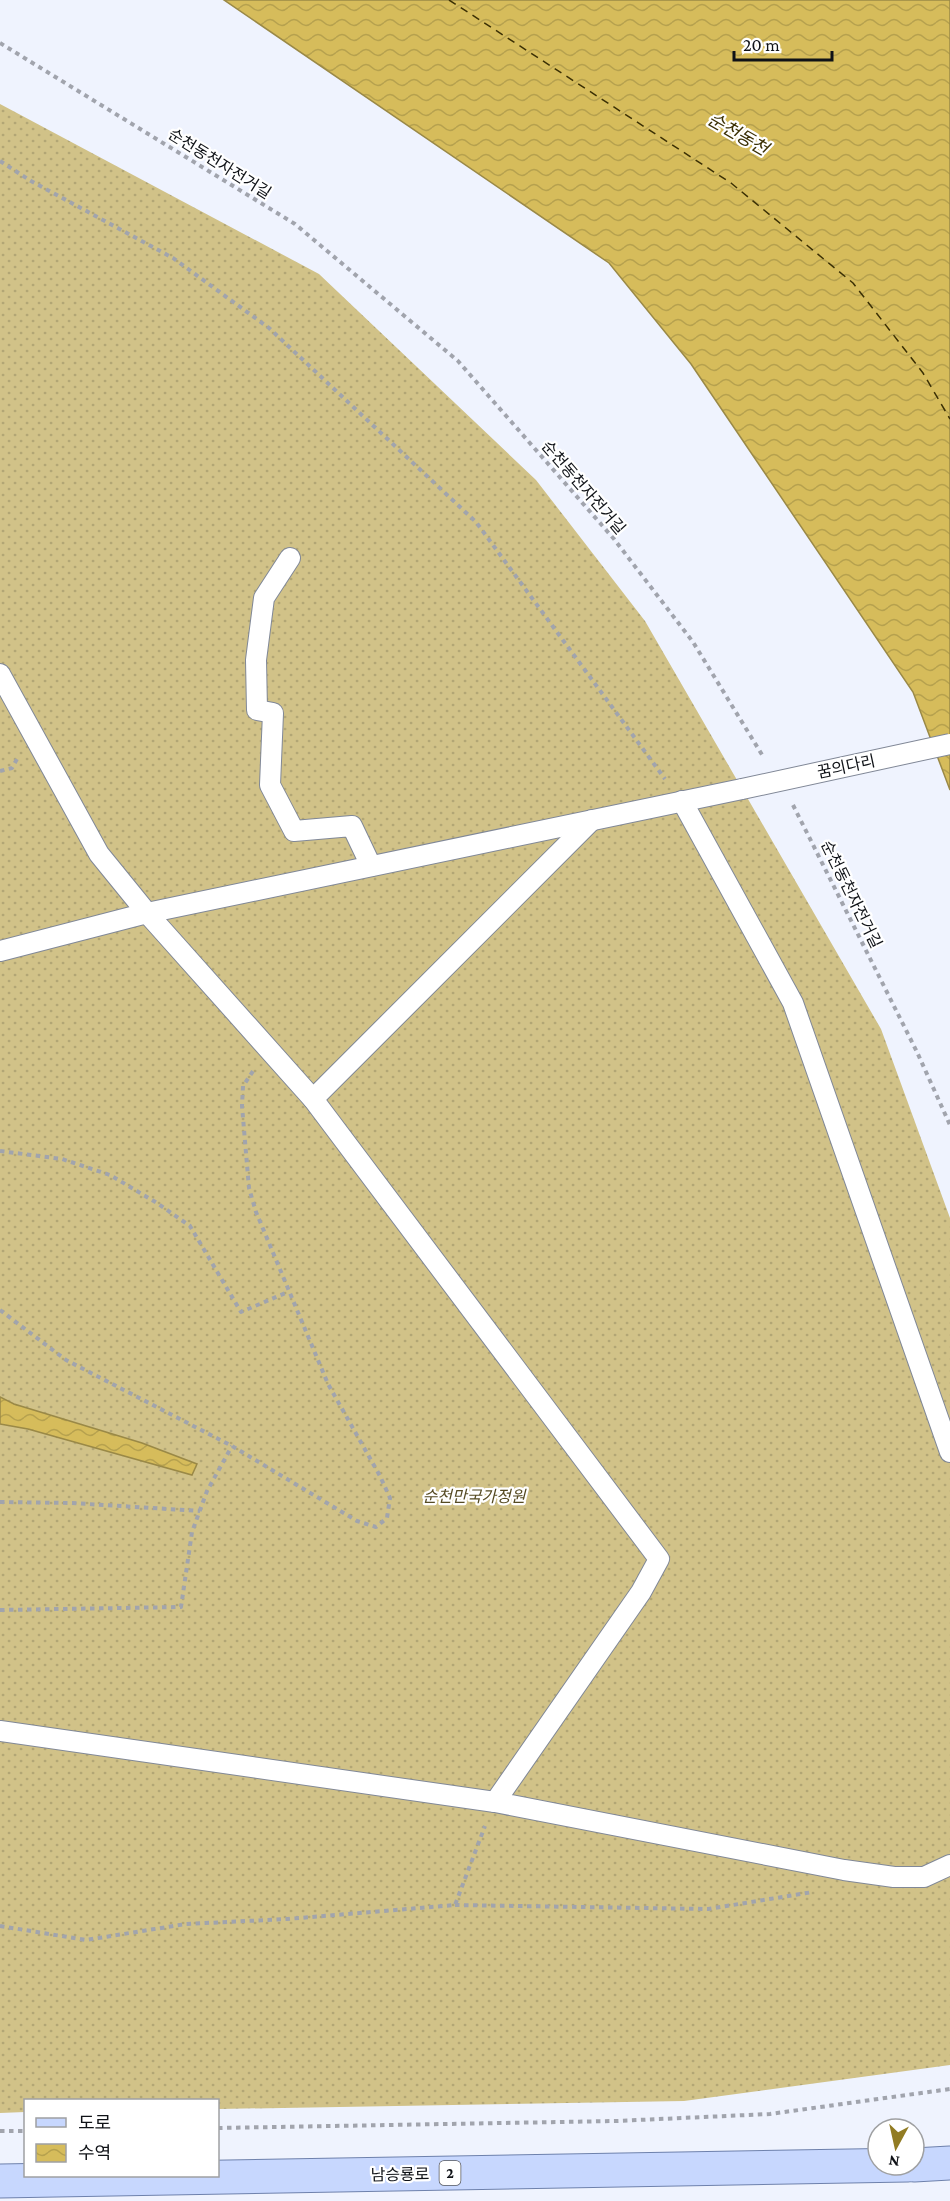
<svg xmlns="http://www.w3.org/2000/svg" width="950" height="2201" font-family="'Crimson Pro','Noto Sans KR',serif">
  <defs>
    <pattern id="grass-dots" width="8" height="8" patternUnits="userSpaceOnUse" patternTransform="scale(1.5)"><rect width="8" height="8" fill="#d1c288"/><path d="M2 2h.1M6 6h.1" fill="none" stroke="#b2a675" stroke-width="1.8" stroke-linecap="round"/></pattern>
    <pattern id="water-waves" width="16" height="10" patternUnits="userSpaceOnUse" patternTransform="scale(1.5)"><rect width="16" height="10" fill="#d6bc5b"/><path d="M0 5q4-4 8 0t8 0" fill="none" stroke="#b6a14e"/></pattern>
  </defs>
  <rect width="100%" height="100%" fill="#eff3fe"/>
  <!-- grass -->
  <path fill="url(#grass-dots)" d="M 0,104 L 319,274 L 536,480 L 645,621 L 881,1029 L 950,1218 L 950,2065 L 684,2101 L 218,2109 L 218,2100 L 26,2100 L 25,2112 L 0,2113 Z"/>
  <!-- water -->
  <g fill="url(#water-waves)" stroke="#9a8947" stroke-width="1.5">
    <path d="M 224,0 L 950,0 L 950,790 L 913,692 L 691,364 L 609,263 Z"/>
    <path d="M 0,1397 L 14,1404 L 142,1443 L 197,1464 L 192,1475 L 28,1429 L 0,1424 Z"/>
  </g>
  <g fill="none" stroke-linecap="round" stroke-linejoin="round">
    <!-- ferry -->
    <path stroke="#3b3005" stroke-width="1.5" stroke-dasharray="8 6" stroke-linecap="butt" d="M 449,0 L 731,183 L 853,283 L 923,373 L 950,419"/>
    <!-- pedestrian casing -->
    <g stroke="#818897" stroke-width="22">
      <g id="pedestrian">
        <path d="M 290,558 L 264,598 L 256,660 L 257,710 L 273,713 L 270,785 L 294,831 L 352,826 L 371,866"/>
        <path d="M 0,674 L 99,854 L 147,913 L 313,1099 L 659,1559 L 641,1592 L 495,1802 L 844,1870 L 894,1877 L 924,1877 L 950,1865"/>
        <path d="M 682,801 L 793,1003 L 950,1452"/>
        <path d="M 0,951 L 147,913 L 742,789"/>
        <path d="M 313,1099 L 592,820"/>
        <path d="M 0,1731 L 495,1802"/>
      </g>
    </g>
    <!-- primary casing -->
    <g stroke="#6e81ac" stroke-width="35">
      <g id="primary">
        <path d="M 914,2165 L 950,2163"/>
        <path d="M 0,2181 L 908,2165"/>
      </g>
    </g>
    <!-- path -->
    <g stroke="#a1a4ad" stroke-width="4" stroke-dasharray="4.5 4.5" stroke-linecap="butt">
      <path d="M 0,43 L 295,224 L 458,361 L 614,539 L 693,642 L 764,758"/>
      <path d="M 0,161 L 31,181 L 173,258 L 269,328 L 476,522 L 665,779"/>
      <path d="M 0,771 L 12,768 L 17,759"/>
      <path d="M 793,805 L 917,1052 L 950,1125"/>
      <path d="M 0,1151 L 62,1159 L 110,1175 L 157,1203 L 190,1226 L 241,1312 L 288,1292"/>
      <path d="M 0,1310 L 66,1360 L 232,1446 L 357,1521 L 376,1527 L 387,1518 L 390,1498 L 380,1476 L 328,1384 L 256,1212 L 249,1188 L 242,1106 L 243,1086 L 253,1071"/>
      <path d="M 0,1502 L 72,1503 L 200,1511"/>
      <path d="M 0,1610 L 181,1607 L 192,1532 L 207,1491 L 232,1446"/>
      <path d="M 455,1905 L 708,1909 L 813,1892"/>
      <path d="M 0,1926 L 86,1940 L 186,1924 L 287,1919 L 455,1905 L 485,1826"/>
      <path d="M 218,2128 L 616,2121 L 770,2114 L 950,2089"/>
      <path d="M 0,2131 L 26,2131"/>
    </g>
    <!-- pedestrian -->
    <use href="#pedestrian" stroke="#fff" stroke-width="20"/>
    <!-- primary -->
    <use href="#primary" stroke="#c7d7fe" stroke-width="33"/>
    <!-- pedestrian-bridge casing -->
    <g stroke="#818897" stroke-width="22" stroke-linecap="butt">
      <path id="pedestrian-bridge" d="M 742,789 L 950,744"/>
    </g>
    <!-- pedestrian-bridge -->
    <use href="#pedestrian-bridge" stroke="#fff" stroke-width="20"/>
  </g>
  <g text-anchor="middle" stroke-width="4.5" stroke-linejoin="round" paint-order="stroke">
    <!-- shield labels -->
    <rect fill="#fff" stroke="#57595d" stroke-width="1.5" x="439.5" y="2161" width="21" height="24" rx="4.5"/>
    <g font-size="15" font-weight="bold" fill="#0f1217">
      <text x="450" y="2178">2</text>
    </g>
    <!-- street labels -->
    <g font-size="16" fill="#0f1217" stroke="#fff">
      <text transform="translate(220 163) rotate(32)" y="6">순천동천자전거길</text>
      <text transform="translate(584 487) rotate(49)" y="6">순천동천자전거길</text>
      <text transform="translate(846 766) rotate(-12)" y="6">꿈의다리</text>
      <text transform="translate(852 894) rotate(64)" y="6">순천동천자전거길</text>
      <text transform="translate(400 2174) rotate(-1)" y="6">남승룡로</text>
    </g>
    <!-- park labels -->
    <g font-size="16" font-style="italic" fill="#554a22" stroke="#fff">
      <text x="474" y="1502">순천만국가정원</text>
    </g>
    <!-- water labels -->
    <g font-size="18" font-style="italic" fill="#3b3005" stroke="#fff">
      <text transform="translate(738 134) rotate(30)" y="6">순천동천</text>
    </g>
  </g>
  <!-- legend -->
  <rect x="24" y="2099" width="195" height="78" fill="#ffffff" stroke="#9fa0a2" stroke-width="1.5"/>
  <rect x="36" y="2118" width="30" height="9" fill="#c7d7fe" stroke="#9fa0a2" stroke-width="1.5"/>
  <text x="78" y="2129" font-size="18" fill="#0f1217">도로</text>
  <rect x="36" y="2144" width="30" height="18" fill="url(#water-waves)" stroke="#9fa0a2" stroke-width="1.5"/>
  <text x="78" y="2159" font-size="18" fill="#0f1217">수역</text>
  <!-- north arrow -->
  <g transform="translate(896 2147) rotate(188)"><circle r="28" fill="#ffffff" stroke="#9fa0a2" stroke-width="1.5"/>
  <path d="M0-4.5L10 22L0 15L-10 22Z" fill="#927c23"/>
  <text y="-9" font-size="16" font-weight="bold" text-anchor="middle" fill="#0f1217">N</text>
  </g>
  <!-- scale -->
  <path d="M734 51v9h98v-9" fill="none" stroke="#0f1217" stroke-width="3"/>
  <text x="743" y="51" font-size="18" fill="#0f1217" stroke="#ffffff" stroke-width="4.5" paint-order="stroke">20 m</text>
</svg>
